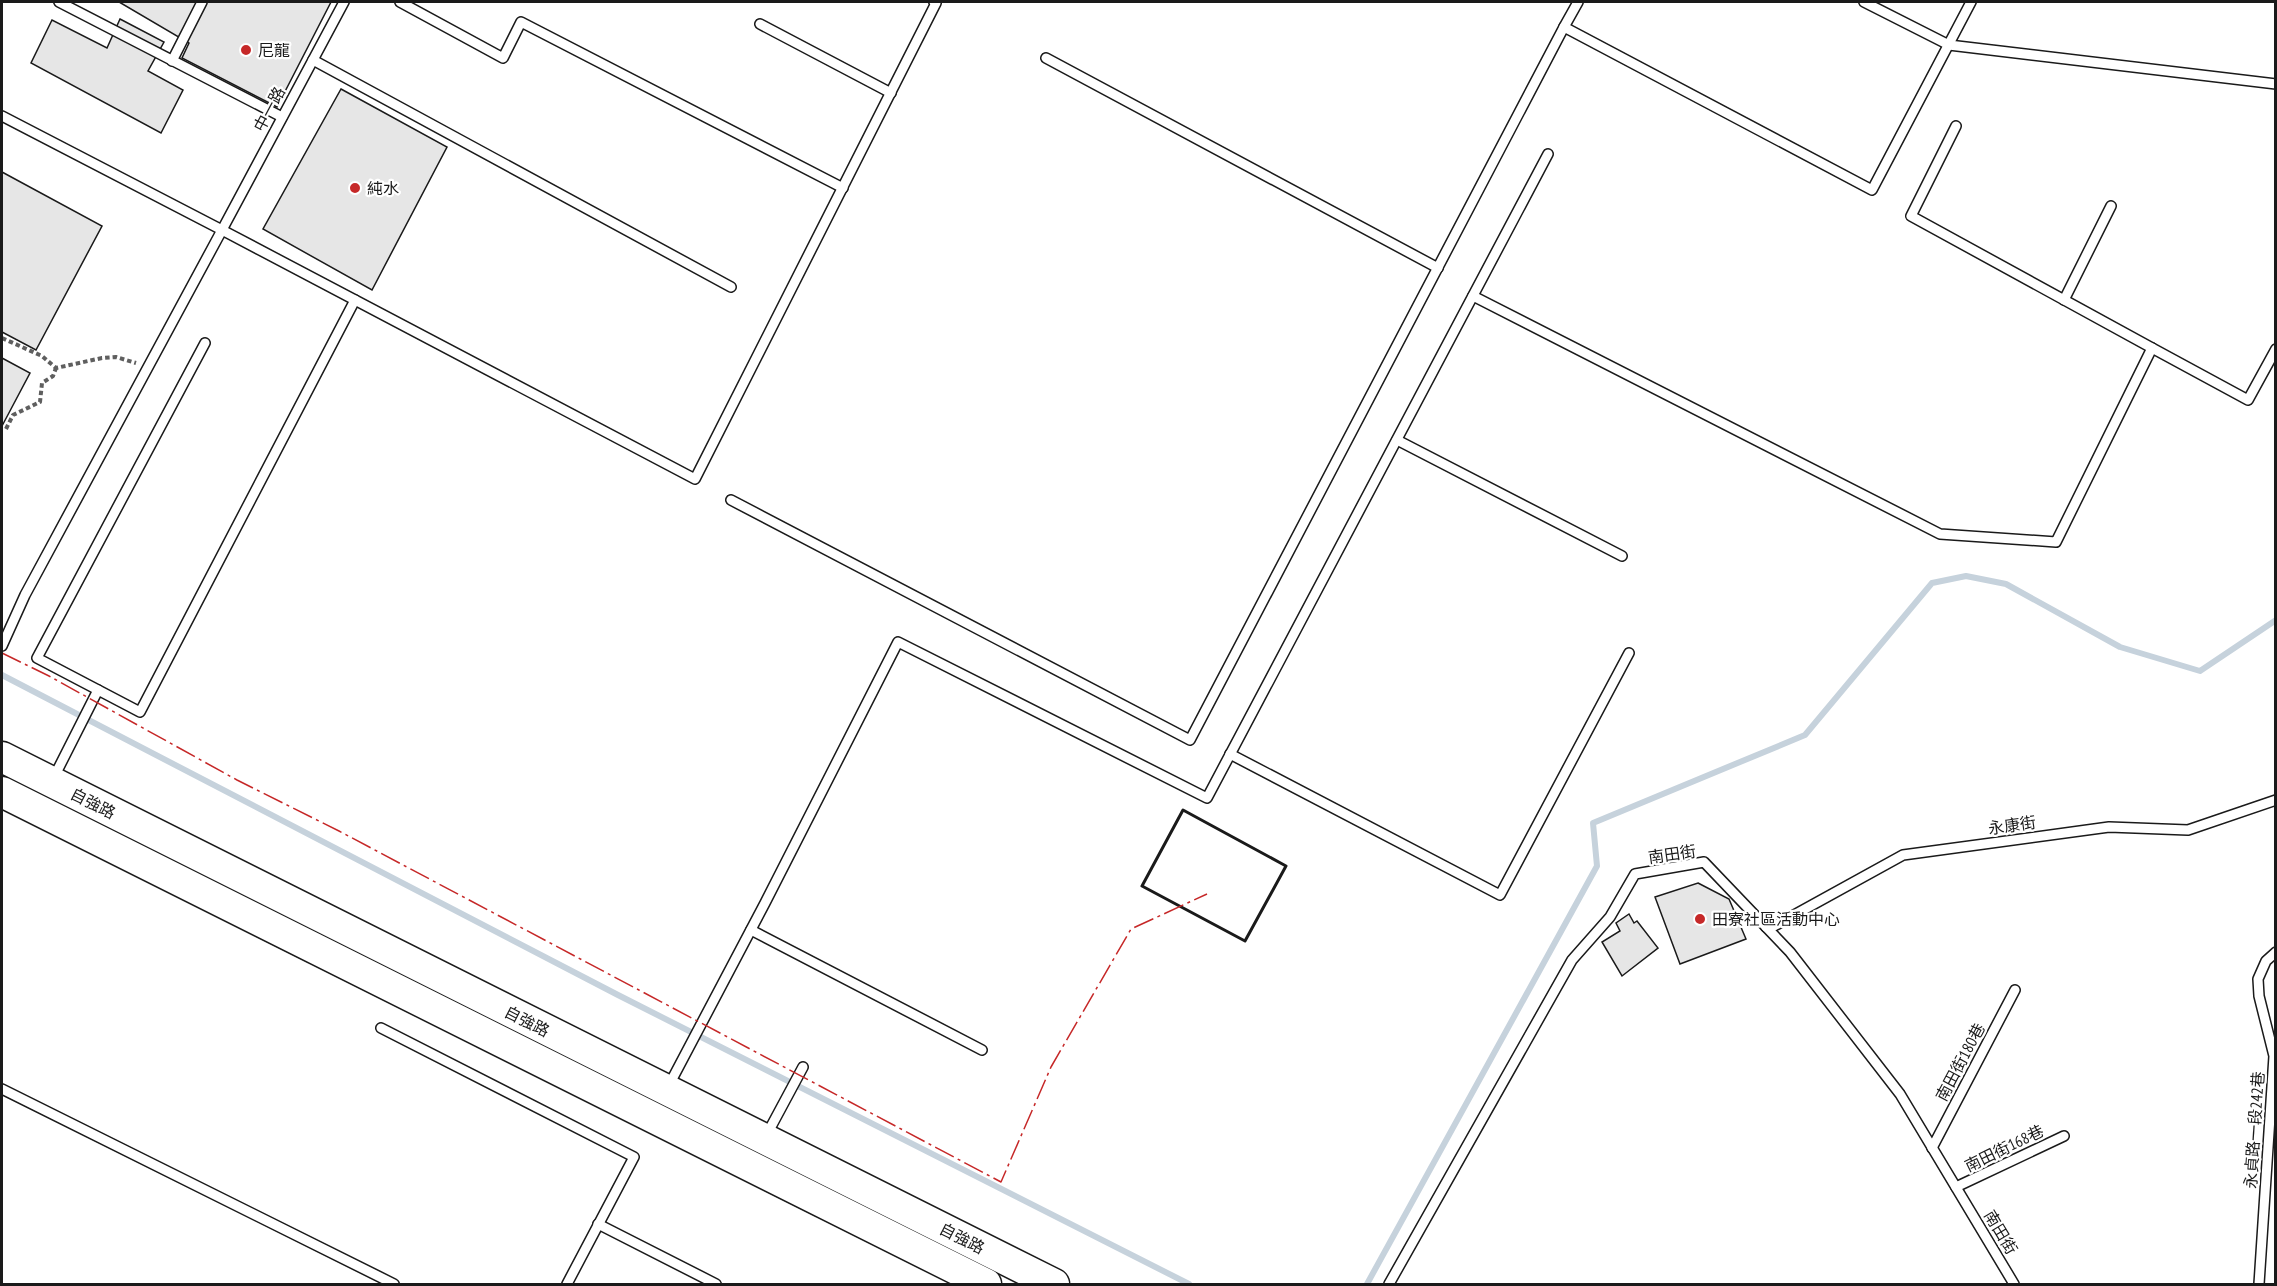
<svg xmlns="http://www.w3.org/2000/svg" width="2277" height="1286" font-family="'PT Sans Narrow','Noto Sans TC',sans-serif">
  <rect width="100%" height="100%" fill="#fff"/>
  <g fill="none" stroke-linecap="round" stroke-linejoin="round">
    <!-- stream -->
    <g stroke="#c6d2dc" stroke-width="6">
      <path d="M 2,675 L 618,995 L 1189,1284"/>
      <path d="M 1367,1284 L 1597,866 L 1593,823 L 1805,735 L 1932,583 L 1966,576 L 2006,584 L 2120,647 L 2200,671 L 2276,620"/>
    </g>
  </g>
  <!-- building -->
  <g fill="#e6e6e6" stroke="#1a1a1a" stroke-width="1.5">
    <path d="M 119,2 L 331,2 L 277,107 L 182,58 L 189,43 Z"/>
    <path d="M 120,19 L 164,42 L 148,71 L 183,90 L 161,133 L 31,63 L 52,20 L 107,48 Z"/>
    <path d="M 341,89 L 447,147 L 372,290 L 263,229 Z"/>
    <path d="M 2,172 L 102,226 L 36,350 L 2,332 Z"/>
    <path d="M 2,358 L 30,373 L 2,426 Z"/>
    <path d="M 1698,883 L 1729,899 L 1746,939 L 1680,964 L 1655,897 Z"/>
    <path d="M 1629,914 L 1634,923 L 1637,921 L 1658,948 L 1622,976 L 1602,942 L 1620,931 L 1616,923 Z"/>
  </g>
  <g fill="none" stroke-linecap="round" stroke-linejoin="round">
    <!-- service casing -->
    <g stroke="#1a1a1a" stroke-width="12">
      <g id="service">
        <path d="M 59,2 L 282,117"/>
        <path d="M 400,2 L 503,58 L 521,22 L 843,188"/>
        <path d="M 1864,2 L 1949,45 L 2276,84"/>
        <path d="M 760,24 L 891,93"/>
        <path d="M 1564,27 L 1578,2"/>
        <path d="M 1046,58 L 1438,268"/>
        <path d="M 313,60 L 731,287"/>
        <path d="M 172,61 L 202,2"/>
        <path d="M 2,116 L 222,230 L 344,2"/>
        <path d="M 1956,126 L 1911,216 L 2152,348"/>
        <path d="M 1473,296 L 1940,534 L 2056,542 L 2152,348 L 2248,400 L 2276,349"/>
        <path d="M 2064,300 L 2111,206"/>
        <path d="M 205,343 L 37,658 L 140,712 L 355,300"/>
        <path d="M 1397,440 L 1622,556"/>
        <path d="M 731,500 L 1190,740 L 1564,27 L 1872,190 L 1971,2"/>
        <path d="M 2,646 L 25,595 L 222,230 L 695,479 L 936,3 L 934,2"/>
        <path d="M 1230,754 L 1500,895 L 1629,653"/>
        <path d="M 53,779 L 98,690"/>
        <path d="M 1766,927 L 1774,926 L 1903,855 L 2109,827 L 2188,830 L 2276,800"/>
        <path d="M 751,930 L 982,1050"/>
        <path d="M 381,1028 L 634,1157 L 567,1284"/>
        <path d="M 668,1087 L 765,903 L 898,642 L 1207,798 L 1548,154"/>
        <path d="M 2,1089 L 394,1284"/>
        <path d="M 766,1136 L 803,1067"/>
        <path d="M 1932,1148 L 2015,990"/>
        <path d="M 1956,1187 L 2064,1136"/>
        <path d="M 598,1224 L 716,1284"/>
        <path d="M 1389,1284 L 1572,960 L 1610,917 L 1635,874 L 1704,862 L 1790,952 L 1900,1094 L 2014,1284"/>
        <path d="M 2259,1284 L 2274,1056 L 2259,996 L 2258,979 L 2266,961 L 2276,952"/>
      </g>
    </g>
    <!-- primary casing -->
    <g stroke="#1a1a1a" stroke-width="33">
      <g id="primary">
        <path d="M 2,757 L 1054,1284"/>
        <path d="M 2,792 L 986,1284"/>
      </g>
    </g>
    <!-- path -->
    <g stroke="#5f5f5f" stroke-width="4" stroke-dasharray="4.5 3" stroke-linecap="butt">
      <path d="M 2,338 L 42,356 L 56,368 L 102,358 L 116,357 L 136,363"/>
      <path d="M 6,429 L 13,415 L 40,402 L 42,383 L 53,376 L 56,368"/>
    </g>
    <!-- service -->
    <use href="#service" stroke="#fff" stroke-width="9"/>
    <!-- primary -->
    <use href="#primary" stroke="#fff" stroke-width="30"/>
    <!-- wall -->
    <path stroke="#1a1a1a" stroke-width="3" d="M 1183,810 L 1286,866 L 1245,941 L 1142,886 Z"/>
    <!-- power -->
    <path stroke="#c62828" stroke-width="1.5" stroke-dasharray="21 4.5 3 4.5" stroke-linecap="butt" d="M 2,653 L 49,676 L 237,780 L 339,831 L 1001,1182 L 1051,1067 L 1131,929 L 1207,894"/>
  </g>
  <!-- markers -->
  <g fill="#c62828" stroke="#fff" stroke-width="2">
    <circle cx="246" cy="50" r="6"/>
    <circle cx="355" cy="188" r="6"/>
    <circle cx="1700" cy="919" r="6"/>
  </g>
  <g text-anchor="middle" stroke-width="4.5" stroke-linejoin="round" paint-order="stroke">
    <!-- poi labels -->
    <g font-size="16" fill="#1a1a1a" stroke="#fff" text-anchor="start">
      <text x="258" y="56">尼龍</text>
      <text x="367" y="194">純水</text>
      <text x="1712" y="925">田寮社區活動中心</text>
    </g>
    <!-- street labels -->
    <g font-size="16" fill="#1a1a1a" stroke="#fff">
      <text transform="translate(269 109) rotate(-62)" y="6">中一路</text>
      <text transform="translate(93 803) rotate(27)" y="6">自強路</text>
      <text transform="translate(2012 825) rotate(-8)" y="6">永康街</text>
      <text transform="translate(1672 854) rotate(-8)" y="6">南田街</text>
      <text transform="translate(527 1021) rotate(27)" y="6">自強路</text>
      <text transform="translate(1960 1062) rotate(-62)" y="6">南田街180巷</text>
      <text transform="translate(2254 1130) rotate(-86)" y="6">永貞路一段242巷</text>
      <text transform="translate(2004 1148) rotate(-26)" y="6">南田街168巷</text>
      <text transform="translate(2001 1232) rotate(59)" y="6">南田街</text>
      <text transform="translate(962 1238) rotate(27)" y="6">自強路</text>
    </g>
  </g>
  <!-- border -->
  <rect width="2277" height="1286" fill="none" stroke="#1a1a1a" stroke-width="6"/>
</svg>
